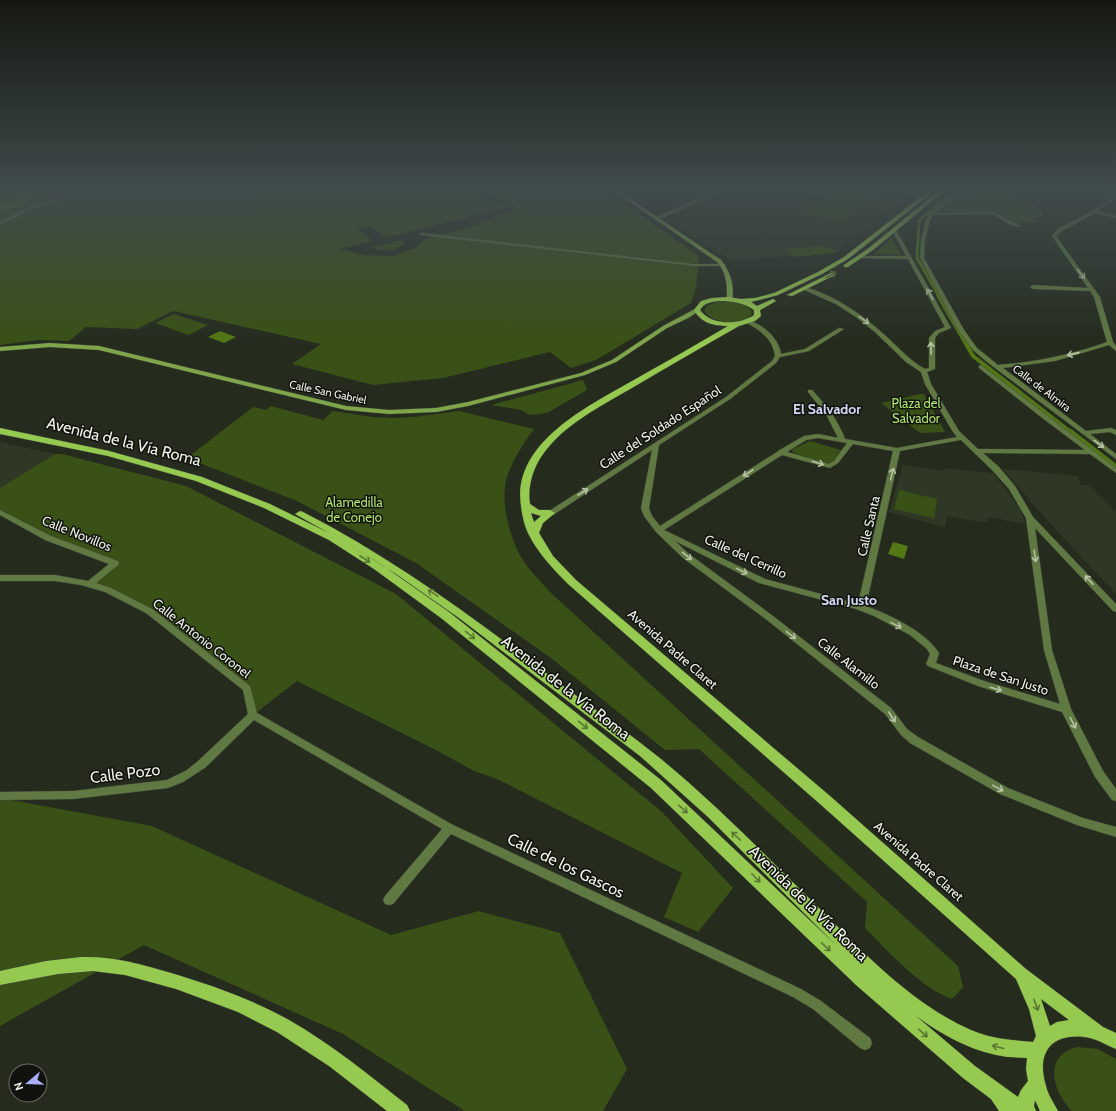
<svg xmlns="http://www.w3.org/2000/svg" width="1116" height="1111" font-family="Cabin,sans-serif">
  <rect width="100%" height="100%" fill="#252c1e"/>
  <!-- built -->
  <g fill="#2f3825">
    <path d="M 744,188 L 920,188 L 835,253 L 731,261 L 707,246 L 673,219 Z"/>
    <path d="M 0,442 L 55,454 L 0,489 Z"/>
    <path d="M 903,465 L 943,471 L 943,468 L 993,473 L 1020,508 L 1025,524 L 988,517 L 987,522 L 980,522 L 947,516 L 945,527 L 889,512 Z"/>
    <path d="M 1003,469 L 1078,476 L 1080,485 L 1088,485 L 1116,511 L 1116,594 L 1045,518 Z"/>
  </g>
  <!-- green -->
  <g fill="#395116">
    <path d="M 0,188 L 469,188 L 510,207 L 388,237 L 369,226 L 356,229 L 373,241 L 340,249 L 363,255 L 392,256 L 416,248 L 425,239 L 481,224 L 480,223 L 518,209 L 475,188 L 602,188 L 699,256 L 696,287 L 691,303 L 596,360 L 571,368 L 550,352 L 443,378 L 373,385 L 292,364 L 321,344 L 173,311 L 137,329 L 86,327 L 69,341 L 38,340 L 0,345 Z"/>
    <path d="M 812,188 L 836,188 L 899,200 L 891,206 L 870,202 L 842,221 L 801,212 L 824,198 L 803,193 Z"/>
    <path d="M 868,188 L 910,188 L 899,194 Z"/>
    <path d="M 972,188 L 1001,188 L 1042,210 L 1042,217 L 1032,218 L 1036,222 L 1015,224 C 991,202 968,219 941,209 Z"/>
    <path d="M 891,238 L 902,255 L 874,254 Z"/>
    <path d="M 399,240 L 404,242 L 404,244 C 396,251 381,253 372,247 L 395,242 L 395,241 Z"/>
    <path d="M 822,246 L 839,251 L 835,253 L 795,257 L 785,249 Z"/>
    <path d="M 717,302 C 728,301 747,301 752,313 C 745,327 709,324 704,310 L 708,305 Z"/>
    <path d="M 174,314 L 208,325 L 189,335 L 155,323 Z"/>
    <path d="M 583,380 L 587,390 L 547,413 L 530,415 L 521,410 L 491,405 Z"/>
    <path d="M 920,394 L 924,394 L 945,432 L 920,433 L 881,403 Z"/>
    <path d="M 271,406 L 323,420 L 333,411 L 373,417 L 395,418 L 414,417 L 459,411 L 534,429 C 524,442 514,458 508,474 C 499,498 509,536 521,557 C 529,571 541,581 551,593 L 958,966 L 963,987 L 952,999 C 922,989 888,951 865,928 L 867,902 L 699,749 L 665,750 L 551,658 L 416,563 L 297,501 L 187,458 L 253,407 L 266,410 Z"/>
    <path d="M 810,441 L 841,450 L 832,463 C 824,465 798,457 792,451 L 793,449 Z"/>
    <path d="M 55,454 L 62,454 L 186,486 L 396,594 L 662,812 L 733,888 L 698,932 L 664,917 L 682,873 L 497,779 L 474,771 L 436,750 L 297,681 L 253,715 L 246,688 L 149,611 L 90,584 L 115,563 L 48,538 L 0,512 L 0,488 Z"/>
    <path d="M 899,490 L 937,499 L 934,518 L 894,509 Z"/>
    <path d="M 0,798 L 152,826 L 391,935 L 479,911 L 560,933 L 627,1069 L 603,1111 L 465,1111 L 343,1034 L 144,945 L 0,1026 Z"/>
    <path d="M 1077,1047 L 1098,1049 L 1116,1059 L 1116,1111 L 1072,1111 C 1053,1092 1042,1056 1077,1047 Z"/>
  </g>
  <!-- water -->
  <g fill="#537715">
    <path d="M 220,331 L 236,337 L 224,343 L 208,337 Z"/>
    <path d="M 893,542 L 908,546 L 904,559 L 888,554 Z"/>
  </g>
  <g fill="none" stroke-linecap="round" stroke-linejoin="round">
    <!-- stream-far2 -->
    <path stroke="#537715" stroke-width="3" d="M 939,296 L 917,258 L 919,221 L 956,188"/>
    <!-- stream-far1 -->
    <path stroke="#537715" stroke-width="4" d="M 938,295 L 973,356 L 1072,433"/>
    <!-- stream -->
    <path stroke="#537715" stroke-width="5" d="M 1071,432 L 1116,467"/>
    <!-- river -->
    <path fill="#537715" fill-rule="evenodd" d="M 32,188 L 53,188 C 46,199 13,208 0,211 L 0,200 Z"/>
    <!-- street casing -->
    <g stroke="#41483a" stroke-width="1">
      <g id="street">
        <path d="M 80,188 L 84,188 L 69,198 L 34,208 L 0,225 L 0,222 L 30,206 L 67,196 Z"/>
        <path d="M 681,188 L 686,188 L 704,197 L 724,188 L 729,188 L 660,219 L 656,219 L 656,217 L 700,198 Z"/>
        <path d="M 962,188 L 966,188 L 936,213 L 993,212 L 1021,226 L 1019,227 L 1011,225 L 992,214 L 933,215 L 930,220 L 925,240 L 924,258 L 964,330 L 977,348 L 998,365 C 1036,362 1071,355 1107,342 L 1094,297 L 1090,291 L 1033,289 L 1030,287 L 1033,285 L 1088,288 L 1052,236 L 1058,229 L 1092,211 L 1116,195 L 1116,198 L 1098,211 L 1116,216 L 1116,218 L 1095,213 L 1062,231 L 1056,236 L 1100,297 L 1113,342 L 1116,346 L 1116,351 L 1109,345 L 1055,361 L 1003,368 L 1086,431 L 1111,428 L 1116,430 L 1116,435 L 1110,432 L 1090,434 L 1116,454 L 1116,459 L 987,362 L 973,350 L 958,330 L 920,258 L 921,240 L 926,220 L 930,213 Z"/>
        <path d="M 894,229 L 896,230 L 951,328 L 939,333 L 935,338 L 935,369 L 927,372 L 931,384 L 959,431 L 978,449 L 1085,450 L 1041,417 L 979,368 L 979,366 L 981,365 L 1116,468 L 1116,473 L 1090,454 L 983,453 L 999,467 L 1015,486 L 1033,517 L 1116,604 L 1116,612 L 1113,611 L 1035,528 L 1052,650 L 1071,709 L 1103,771 L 1116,789 L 1116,801 L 1112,800 L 1095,777 L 1062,712 L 978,686 L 928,666 L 926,664 L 930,654 L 927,649 L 910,635 L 874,616 L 856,609 L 759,583 L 675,541 L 689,554 L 773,616 L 891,708 L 907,729 L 918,737 L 1008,788 L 1083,818 L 1116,827 L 1116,837 L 1077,825 L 1000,794 L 910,743 L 901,735 L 885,714 L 767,620 L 683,558 L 656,532 L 644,516 L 641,508 L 652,450 L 553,515 L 547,515 L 546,513 L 726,397 L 772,361 L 775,356 C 773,339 761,331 747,323 L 747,321 L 749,320 C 763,325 779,338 781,354 L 805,349 L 839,328 L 844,329 L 809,351 L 780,357 L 776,363 L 730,399 L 659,445 L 649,508 L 652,516 L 660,526 L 777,452 L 778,451 L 804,436 L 818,434 L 838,438 L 826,414 L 808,392 L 808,390 L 812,390 C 826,405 838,420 845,439 L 897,448 L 957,437 L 953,432 L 925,384 L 921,372 L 906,362 L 875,332 L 856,317 L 836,304 L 802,289 L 805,287 C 836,296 863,315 887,337 C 899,348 910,361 925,369 L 929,368 L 929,338 L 935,331 L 945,327 L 908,259 L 861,258 L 859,257 L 861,256 L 906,256 L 892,230 ZM 818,438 L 847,443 L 834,461 L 829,464 L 787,452 L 806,440 ZM 961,440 L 993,471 L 1009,489 L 1026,518 L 1044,650 L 1060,704 L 984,681 L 936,663 L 939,653 C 925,631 890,615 866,606 L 900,451 ZM 853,444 L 893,451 L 858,604 L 765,579 L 664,530 L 782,455 L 830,468 L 838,463 Z"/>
        <path d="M 422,233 L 694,264 L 724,264 L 726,265 L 724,266 L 694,266 L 420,235 L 420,234 Z"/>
        <path d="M 0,510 L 51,536 L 118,561 L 119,563 L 118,565 L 96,583 L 111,588 L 152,609 L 250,686 L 257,713 L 453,825 L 801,989 L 821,1001 L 870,1038 L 872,1043 L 870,1048 L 865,1050 L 860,1048 L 813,1009 L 793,997 L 451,834 L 393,904 L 389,905 L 385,904 L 383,900 L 385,896 L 442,829 L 254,720 L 206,767 L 183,782 L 168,788 L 73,799 L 0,800 L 0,792 L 73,791 L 167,780 L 187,770 L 198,761 L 248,714 L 243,690 L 146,613 L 105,592 L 81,585 L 55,581 L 0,581 L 0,575 L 55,575 L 88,581 L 109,564 L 45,540 L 0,515 Z"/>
      </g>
    </g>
    <!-- secondary casing -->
    <g stroke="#41483a" stroke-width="1">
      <g id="secondary">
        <path d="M 610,188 L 614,188 L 721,260 C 730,271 735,286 732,300 L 727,299 C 727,285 727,273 717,262 Z"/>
        <path d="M 1091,188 L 1098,188 L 1116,192 L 1116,194 Z"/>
        <path d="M 697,308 L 700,310 L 699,311 L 688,318 L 667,328 L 616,362 L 585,375 L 468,406 L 436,412 L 389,414 L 346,410 L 99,350 L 50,347 L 0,351 L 0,347 L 50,343 L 99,346 L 346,406 L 389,410 L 436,408 L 468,402 L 581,373 L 612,360 L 663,326 Z"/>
      </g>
    </g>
    <!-- primary casing -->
    <g stroke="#41483a" stroke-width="1">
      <g id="primary">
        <path d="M 932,188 L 938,188 L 848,259 L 822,274 L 778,295 L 751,302 L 757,306 L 773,299 L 776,301 L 760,310 L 761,316 L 755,321 L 739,326 C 705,345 671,365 637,385 C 605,404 569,421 546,450 C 534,465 527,485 530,504 L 539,510 L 550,510 L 555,513 L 543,523 L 539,533 L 553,556 L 576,580 L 830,796 L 1026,969 L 1103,1027 L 1116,1033 L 1116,1049 C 1108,1046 1099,1040 1090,1038 C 1054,1031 1035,1050 1046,1086 C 1048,1095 1054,1103 1058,1111 L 1040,1111 L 1035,1100 L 1034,1106 L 1036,1111 L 999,1111 L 991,1099 L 963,1078 L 856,985 L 651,788 L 441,618 L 374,569 L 329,540 L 264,508 L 196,481 L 108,456 L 0,434 L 0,428 L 109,451 L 202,477 L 270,504 L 329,533 L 295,514 L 300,511 L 303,512 C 398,561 478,621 562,685 C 595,710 629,733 661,759 C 718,806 769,859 821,910 C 866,955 912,1004 971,1030 C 991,1039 1012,1040 1033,1042 L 1036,1036 L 1029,1009 L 1016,979 L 820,804 L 568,584 C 554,570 538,553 529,535 C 525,528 522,515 521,506 C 512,446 581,410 625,385 C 659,366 694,346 728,326 C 714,326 701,323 694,310 L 701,301 L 712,298 L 728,297 L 741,299 L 755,298 L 774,293 L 818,272 L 844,257 ZM 718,301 C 731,301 743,302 754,310 L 754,315 C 740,325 711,326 700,310 C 704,303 711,302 718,301 ZM 531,513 L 541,516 L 534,522 ZM 346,543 L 396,574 L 459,618 L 640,756 L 708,817 L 838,947 L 661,780 L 449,612 L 382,565 ZM 1041,999 L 1069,1020 L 1057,1022 L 1050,1026 ZM 916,1016 C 941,1034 971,1051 1002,1056 C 1010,1058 1019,1057 1027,1058 L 1026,1069 L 1028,1081 L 1021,1090 L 1018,1097 L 975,1066 Z"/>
        <path d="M 942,188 L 948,188 L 873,250 L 848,267 L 844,267 L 844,265 L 869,248 Z"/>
        <path d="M 833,272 L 836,274 L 835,275 L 792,296 L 787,295 Z"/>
        <path d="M 81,957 C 112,956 141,964 171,973 C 211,985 251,999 289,1020 C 331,1044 369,1075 407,1105 L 410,1111 L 387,1111 L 329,1066 L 277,1032 L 238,1012 L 176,989 L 125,975 L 93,971 L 58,974 L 0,985 L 0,971 L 46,961 Z"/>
      </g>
    </g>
    <!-- street -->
    <use href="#street" fill="#607942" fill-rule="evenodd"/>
    <!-- secondary -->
    <use href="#secondary" fill="#7fa64b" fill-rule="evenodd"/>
    <!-- primary -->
    <use href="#primary" fill="#96c950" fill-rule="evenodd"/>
  </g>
  <!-- one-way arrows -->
  <defs><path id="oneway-shaft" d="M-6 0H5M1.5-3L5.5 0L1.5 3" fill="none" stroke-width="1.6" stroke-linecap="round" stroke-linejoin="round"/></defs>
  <g stroke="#b5c2a6">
    <use href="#oneway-shaft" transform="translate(1081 274) rotate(52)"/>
    <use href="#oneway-shaft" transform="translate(930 294) rotate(-119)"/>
    <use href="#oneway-shaft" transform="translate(864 320) rotate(36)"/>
    <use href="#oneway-shaft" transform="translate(931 348) rotate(-92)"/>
    <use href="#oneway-shaft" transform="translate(1073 354) rotate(167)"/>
    <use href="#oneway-shaft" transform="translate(1099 444) rotate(37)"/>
    <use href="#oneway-shaft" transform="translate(818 463) rotate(17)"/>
    <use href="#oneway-shaft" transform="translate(748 473) rotate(147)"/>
    <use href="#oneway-shaft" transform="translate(892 474) rotate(-77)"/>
    <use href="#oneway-shaft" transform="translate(583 492) rotate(-33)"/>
    <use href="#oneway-shaft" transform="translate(687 556) rotate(39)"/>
    <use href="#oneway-shaft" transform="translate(1035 556) rotate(82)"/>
    <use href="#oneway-shaft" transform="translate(742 571) rotate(26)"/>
    <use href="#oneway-shaft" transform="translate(1089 580) rotate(-133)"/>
    <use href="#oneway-shaft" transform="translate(896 625) rotate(26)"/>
    <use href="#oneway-shaft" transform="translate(791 635) rotate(38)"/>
    <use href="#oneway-shaft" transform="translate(996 689) rotate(16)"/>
    <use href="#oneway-shaft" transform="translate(892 717) rotate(57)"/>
    <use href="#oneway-shaft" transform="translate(1073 723) rotate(63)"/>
    <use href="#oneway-shaft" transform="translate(998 788) rotate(29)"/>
  </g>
  <g stroke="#5a7732">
    <use href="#oneway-shaft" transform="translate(831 275) rotate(-30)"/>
    <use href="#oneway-shaft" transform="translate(365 559) rotate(33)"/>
    <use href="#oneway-shaft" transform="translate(433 593) rotate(-146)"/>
    <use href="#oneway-shaft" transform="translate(470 635) rotate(39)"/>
    <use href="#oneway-shaft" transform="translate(583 725) rotate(39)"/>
    <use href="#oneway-shaft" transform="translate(683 809) rotate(42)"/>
    <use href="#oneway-shaft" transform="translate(736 836) rotate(-136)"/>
    <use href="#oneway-shaft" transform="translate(756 878) rotate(45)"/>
    <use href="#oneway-shaft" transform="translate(826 947) rotate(43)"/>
    <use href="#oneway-shaft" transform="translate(1036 1005) rotate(70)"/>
    <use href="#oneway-shaft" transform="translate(923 1033) rotate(41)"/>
    <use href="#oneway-shaft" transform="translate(998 1047) rotate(-165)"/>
  </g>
  <!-- sky -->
  <linearGradient id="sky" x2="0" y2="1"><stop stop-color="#141810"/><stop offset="0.55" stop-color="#404b4c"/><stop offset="1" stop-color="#404b4c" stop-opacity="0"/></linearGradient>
  <rect width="1116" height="343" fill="url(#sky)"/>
  <g text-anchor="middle" stroke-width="3" stroke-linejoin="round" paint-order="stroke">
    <!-- far-street labels -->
    <g font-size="11" fill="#eef2e9" stroke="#10130d">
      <text transform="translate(1042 388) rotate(37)" y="4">Calle de Almira</text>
      <text transform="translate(328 392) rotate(12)" y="4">Calle San Gabriel</text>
    </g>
    <!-- park labels -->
    <g font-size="13" fill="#aee26b" stroke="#10130d">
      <text x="916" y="408">Plaza del<tspan x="916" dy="15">Salvador</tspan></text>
      <text x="354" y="507">Alamedilla<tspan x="354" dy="15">de Conejo</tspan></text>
    </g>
    <!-- street labels -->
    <g font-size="13" fill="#eef2e9" stroke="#10130d">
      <text transform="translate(660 427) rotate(-33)" y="5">Calle del Soldado Español</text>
      <text transform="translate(868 526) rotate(-77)" y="5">Calle Santa</text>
      <text transform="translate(77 533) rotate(22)" y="5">Calle Novillos</text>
      <text transform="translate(746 556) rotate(24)" y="5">Calle del Cerrillo</text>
      <text transform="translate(202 638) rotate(38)" y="5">Calle Antonio Coronel</text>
      <text transform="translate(673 649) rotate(41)" y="5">Avenida Padre Claret</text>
      <text transform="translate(849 663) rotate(38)" y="5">Calle Alamillo</text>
      <text transform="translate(1001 675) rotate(18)" y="5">Plaza de San Justo</text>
      <text transform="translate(919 861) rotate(41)" y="5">Avenida Padre Claret</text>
    </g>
    <!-- neighbourhood labels -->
    <g font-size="14" font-weight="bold" fill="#d3d7f4" stroke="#10130d">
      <text x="827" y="414">El Salvador</text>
      <text x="849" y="605">San Justo</text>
    </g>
    <!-- near-street labels -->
    <g font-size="16" fill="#eef2e9" stroke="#10130d">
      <text transform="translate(124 441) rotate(14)" y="6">Avenida de la Vía Roma</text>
      <text transform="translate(566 687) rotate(38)" y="6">Avenida de la Vía Roma</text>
      <text transform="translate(125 773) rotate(-7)" y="6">Calle Pozo</text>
      <text transform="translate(566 865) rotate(26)" y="6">Calle de los Gascos</text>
      <text transform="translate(809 903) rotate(44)" y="6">Avenida de la Vía Roma</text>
    </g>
  </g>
  <!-- north arrow -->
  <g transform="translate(28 1083) rotate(251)"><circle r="19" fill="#10130d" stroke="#696c65"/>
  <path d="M0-3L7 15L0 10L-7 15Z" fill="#a8b0fc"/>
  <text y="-6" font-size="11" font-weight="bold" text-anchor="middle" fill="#eef2e9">N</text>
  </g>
</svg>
